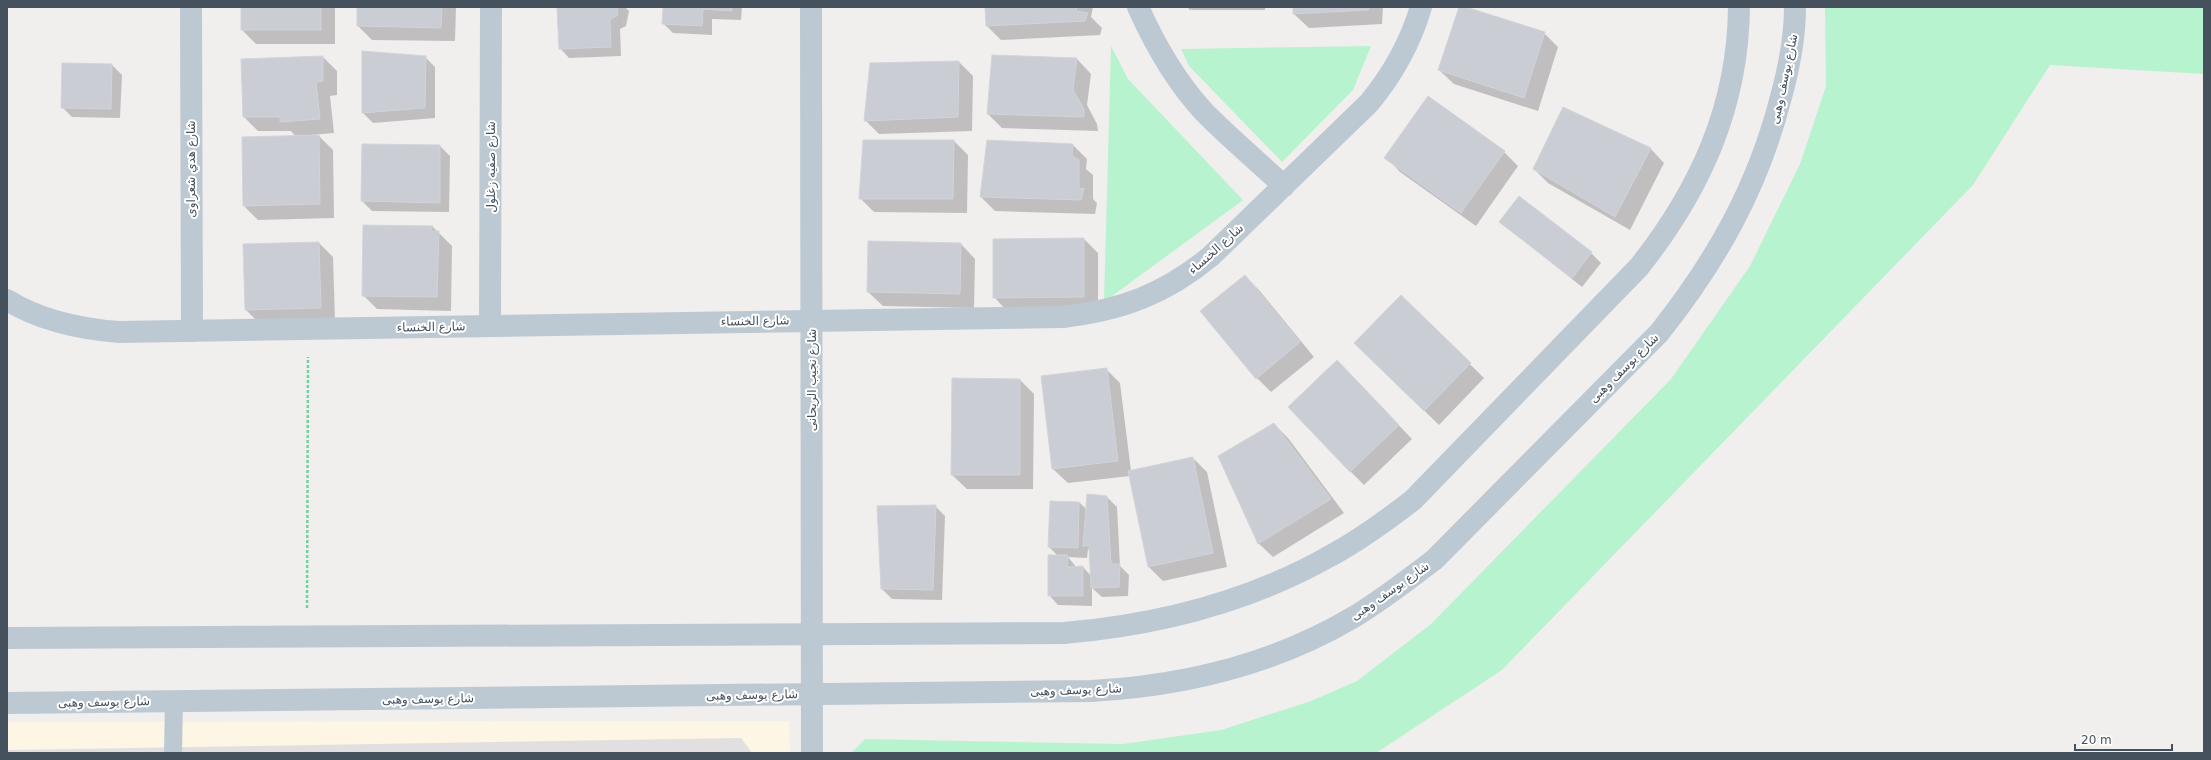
<svg xmlns="http://www.w3.org/2000/svg" width="2211" height="760" font-family="'DejaVu Sans',Vazirmatn,sans-serif">
  <rect width="100%" height="100%" fill="#f1eeee"/>
  <!-- commercial -->
  <path fill="#fdf6e5" d="M 789,721 L 790,753 L 7,753 L 7,722 Z"/>
  <!-- education -->
  <path fill="#e2dfe0" d="M 741,738 L 752,753 L 7,753 L 7,750 Z"/>
  <!-- green -->
  <g fill="#b8f3cf">
    <path d="M 1825,7 L 2204,7 L 2204,74 L 2050,65 L 1973,185 L 1502,670 L 1376,753 L 851,753 L 865,739 L 1123,744 L 1221,730 L 1311,701 L 1357,681 L 1431,624 L 1671,379 L 1750,266 L 1800,164 L 1826,86 Z"/>
    <path d="M 1111,46 L 1128,79 L 1243,200 L 1104,302 Z"/>
    <path d="M 1371,46 L 1353,90 L 1282,162 L 1189,66 L 1181,49 Z"/>
  </g>
  <!-- shadow -->
  <g fill="#0003" fill-rule="evenodd">
    <path d="M 242,7 L 335,7 L 335,44 L 256,44 L 242,30 Z"/>
    <path d="M 358,7 L 456,7 L 455,41 L 372,40 L 358,26 Z"/>
    <path d="M 558,7 L 625,7 L 629,11 L 626,26 L 620,29 L 621,56 L 569,58 L 560,48 Z"/>
    <path d="M 664,7 L 742,7 L 741,20 L 712,19 L 712,35 L 673,33 L 663,23 Z"/>
    <path d="M 986,7 L 1093,7 L 1091,17 L 1102,28 L 1100,35 L 1001,40 L 987,26 Z"/>
    <path d="M 1187,7 L 1265,7 L 1265,10 L 1190,10 Z"/>
    <path d="M 1294,7 L 1383,7 L 1382,24 L 1309,28 L 1294,14 Z"/>
    <path d="M 1460,7 L 1544,33 L 1558,47 L 1538,111 L 1454,84 L 1439,70 Z"/>
    <path d="M 363,52 L 425,57 L 435,67 L 435,118 L 373,123 L 363,113 Z"/>
    <path d="M 993,56 L 1077,59 L 1091,74 L 1087,105 L 1097,124 L 1098,131 L 1002,128 L 988,114 Z"/>
    <path d="M 323,57 L 337,71 L 337,95 L 330,96 L 334,133 L 312,135 L 312,136 L 319,136 L 333,150 L 334,218 L 258,220 L 244,206 L 296,137 L 291,131 L 258,131 L 244,117 L 242,59 Z"/>
    <path d="M 959,62 L 973,76 L 972,131 L 879,134 L 865,120 Z"/>
    <path d="M 112,65 L 122,75 L 120,118 L 72,117 L 62,107 Z"/>
    <path d="M 954,141 L 968,155 L 967,213 L 874,212 L 860,198 Z"/>
    <path d="M 1073,145 L 1087,159 L 1086,169 L 1093,175 L 1093,199 L 1097,203 L 1095,214 L 995,211 L 981,197 Z"/>
    <path d="M 440,146 L 450,156 L 449,212 L 372,211 L 362,201 Z"/>
    <path d="M 1650,148 L 1664,163 L 1630,230 L 1548,183 L 1534,169 Z"/>
    <path d="M 1504,152 L 1518,166 L 1476,226 L 1400,172 L 1386,157 Z"/>
    <path d="M 1500,222 L 1591,253 L 1601,263 L 1582,287 Z"/>
    <path d="M 364,226 L 433,227 L 452,246 L 451,311 L 377,309 L 363,295 Z"/>
    <path d="M 1084,239 L 1098,253 L 1098,311 L 1008,312 L 994,297 Z"/>
    <path d="M 319,243 L 333,257 L 335,321 L 260,324 L 246,310 Z"/>
    <path d="M 961,244 L 975,259 L 974,308 L 883,306 L 868,292 Z"/>
    <path d="M 1245,276 L 1259,290 L 1314,357 L 1271,392 L 1257,378 Z"/>
    <path d="M 1401,297 L 1484,378 L 1439,425 L 1369,357 Z"/>
    <path d="M 1106,369 L 1120,383 L 1131,471 L 1193,458 L 1207,472 L 1227,567 L 1163,581 L 1149,567 L 1130,476 L 1068,483 L 1053,469 Z"/>
    <path d="M 1351,375 L 1412,439 L 1364,485 L 1350,471 Z"/>
    <path d="M 1020,380 L 1034,394 L 1033,489 L 967,489 L 952,475 Z"/>
    <path d="M 1274,424 L 1288,438 L 1344,513 L 1273,557 L 1258,543 Z"/>
    <path d="M 1107,497 L 1117,507 L 1120,566 L 1129,575 L 1128,596 L 1102,597 L 1092,588 L 1092,606 L 1058,605 L 1049,595 L 1058,556 L 1049,547 L 1079,502 L 1087,510 ZM 1088,549 L 1090,551 L 1092,577 L 1083,567 L 1077,568 L 1068,557 L 1087,558 Z"/>
    <path d="M 935,506 L 945,516 L 942,600 L 892,599 L 882,589 Z"/>
  </g>
  <!-- building -->
  <g fill="#cacdd3" stroke="#d1d4da">
    <rect x="241" y="7" width="80" height="23"/>
    <path d="M 357,7 L 442,7 L 441,28 L 357,26 Z"/>
    <path d="M 557,7 L 618,7 L 617,16 L 610,19 L 611,47 L 559,49 Z"/>
    <path d="M 663,7 L 732,7 L 732,11 L 703,9 L 702,26 L 662,24 Z"/>
    <path d="M 985,7 L 1077,7 L 1076,11 L 1088,13 L 1085,21 L 986,26 Z"/>
    <path d="M 1293,7 L 1369,7 L 1368,10 L 1293,14 Z"/>
    <path d="M 1459,7 L 1466,7 L 1545,32 L 1524,98 L 1438,70 Z"/>
    <path d="M 362,51 L 426,56 L 425,108 L 362,113 Z"/>
    <path d="M 992,55 L 1077,58 L 1073,90 L 1084,109 L 1084,117 L 987,114 Z"/>
    <path d="M 323,56 L 323,81 L 316,82 L 320,119 L 280,122 L 280,117 L 243,117 L 241,59 Z"/>
    <path d="M 959,61 L 958,117 L 864,121 L 870,63 Z"/>
    <path d="M 62,63 L 112,64 L 111,109 L 61,108 Z"/>
    <path d="M 1428,96 L 1505,151 L 1461,213 L 1384,158 Z"/>
    <path d="M 1563,107 L 1651,148 L 1615,217 L 1533,169 Z"/>
    <path d="M 319,135 L 320,204 L 243,206 L 242,137 Z"/>
    <path d="M 863,140 L 954,140 L 953,199 L 859,199 Z"/>
    <path d="M 987,140 L 1073,144 L 1072,156 L 1079,160 L 1079,189 L 1084,188 L 1081,200 L 980,197 Z"/>
    <path d="M 362,144 L 440,145 L 440,203 L 361,201 Z"/>
    <path d="M 1519,196 L 1592,252 L 1572,278 L 1499,222 Z"/>
    <path d="M 363,225 L 433,226 L 431,231 L 439,231 L 437,297 L 362,296 Z"/>
    <path d="M 1084,238 L 1084,297 L 993,298 L 993,239 Z"/>
    <path d="M 868,241 L 961,243 L 960,294 L 867,292 Z"/>
    <path d="M 319,242 L 321,308 L 245,310 L 243,244 Z"/>
    <path d="M 1245,275 L 1300,342 L 1256,379 L 1200,311 Z"/>
    <path d="M 1401,295 L 1471,363 L 1424,411 L 1354,343 Z"/>
    <path d="M 1337,360 L 1399,425 L 1350,472 L 1288,407 Z"/>
    <path d="M 1107,368 L 1118,461 L 1052,469 L 1041,376 Z"/>
    <path d="M 952,378 L 1020,379 L 1020,475 L 951,475 Z"/>
    <path d="M 1274,423 L 1331,499 L 1258,544 L 1218,456 Z"/>
    <path d="M 1193,457 L 1213,553 L 1148,567 L 1128,471 Z"/>
    <path d="M 1087,494 L 1107,496 L 1111,564 L 1120,564 L 1119,587 L 1091,588 L 1089,546 L 1083,546 Z"/>
    <path d="M 1050,501 L 1079,502 L 1078,548 L 1048,547 Z"/>
    <path d="M 936,505 L 933,590 L 881,589 L 877,506 Z"/>
    <path d="M 1048,555 L 1068,555 L 1067,567 L 1083,566 L 1083,596 L 1048,596 Z"/>
  </g>
  <g fill="none" stroke-linecap="round" stroke-linejoin="round">
    <!-- path -->
    <path stroke="#6dd3a1" stroke-width="2.5" stroke-dasharray="3 2" stroke-linecap="butt" d="M 307,608 L 308,357"/>
    <!-- service -->
    <path stroke="#bdc9d2" stroke-width="18" d="M 173,753 L 174,701"/>
    <!-- minor -->
    <g stroke="#bdc9d2" stroke-width="22">
      <path d="M 191,7 L 192,331"/>
      <path d="M 1138,7 C 1155,45 1176,82 1205,113 C 1230,138 1258,162 1284,186"/>
      <path d="M 7,300 C 41,321 80,329 119,332 L 1063,317 C 1122,310 1165,294 1211,256 L 1369,103 C 1393,74 1410,44 1421,7"/>
      <path d="M 490,326 L 491,7"/>
    </g>
    <!-- tertiary -->
    <g stroke="#bdc9d2" stroke-width="22">
      <path d="M 811,7 L 812,753"/>
      <path d="M 7,638 L 1064,633 C 1158,625 1247,603 1330,556 C 1360,540 1387,520 1413,500 L 1639,267 C 1700,190 1738,107 1739,7"/>
      <path d="M 7,703 L 1091,691 C 1183,686 1272,665 1352,618 C 1381,601 1407,580 1434,560 L 1659,333 C 1717,260 1758,187 1781,97 C 1789,68 1795,37 1795,7"/>
    </g>
  </g>
  <g text-anchor="middle" stroke-width="4" stroke-linejoin="round" paint-order="stroke">
    <!-- street labels -->
    <g font-size="12" fill="#45515d" stroke="#fff">
      <text transform="translate(1784 79) rotate(-78)" y="4">شارع يوسف وهبى</text>
      <text transform="translate(491 167) rotate(-90)" y="4">شارع صفيه زغلول</text>
      <text transform="translate(191 169) rotate(-90)" y="4">شارع هدي شعراوى</text>
      <text transform="translate(1216 249) rotate(-42)" y="4">شارع الخنساء</text>
      <text transform="translate(755 321) rotate(-1)" y="4">شارع الخنساء</text>
      <text transform="translate(431 327) rotate(-1)" y="4">شارع الخنساء</text>
      <text transform="translate(1624 368) rotate(-45)" y="4">شارع يوسف وهبى</text>
      <text transform="translate(812 380) rotate(-90)" y="4">شارع نجيب الريحانى</text>
      <text transform="translate(1390 591) rotate(-35)" y="4">شارع يوسف وهبى</text>
      <text transform="translate(1076 690) rotate(-2)" y="4">شارع يوسف وهبى</text>
      <text transform="translate(752 695) rotate(-1)" y="4">شارع يوسف وهبى</text>
      <text transform="translate(428 699) rotate(-1)" y="4">شارع يوسف وهبى</text>
      <text transform="translate(104 702) rotate(-1)" y="4">شارع يوسف وهبى</text>
    </g>
  </g>
  <!-- border -->
  <rect width="2211" height="760" fill="none" stroke="#45515d" stroke-width="16"/>
  <!-- scale -->
  <path d="M2075 744v6h97v-6" fill="none" stroke="#45515d" stroke-width="2"/>
  <text x="2081" y="744" font-size="12" fill="#45515d" stroke="#ffffff" stroke-width="3" paint-order="stroke">20 m</text>
</svg>
